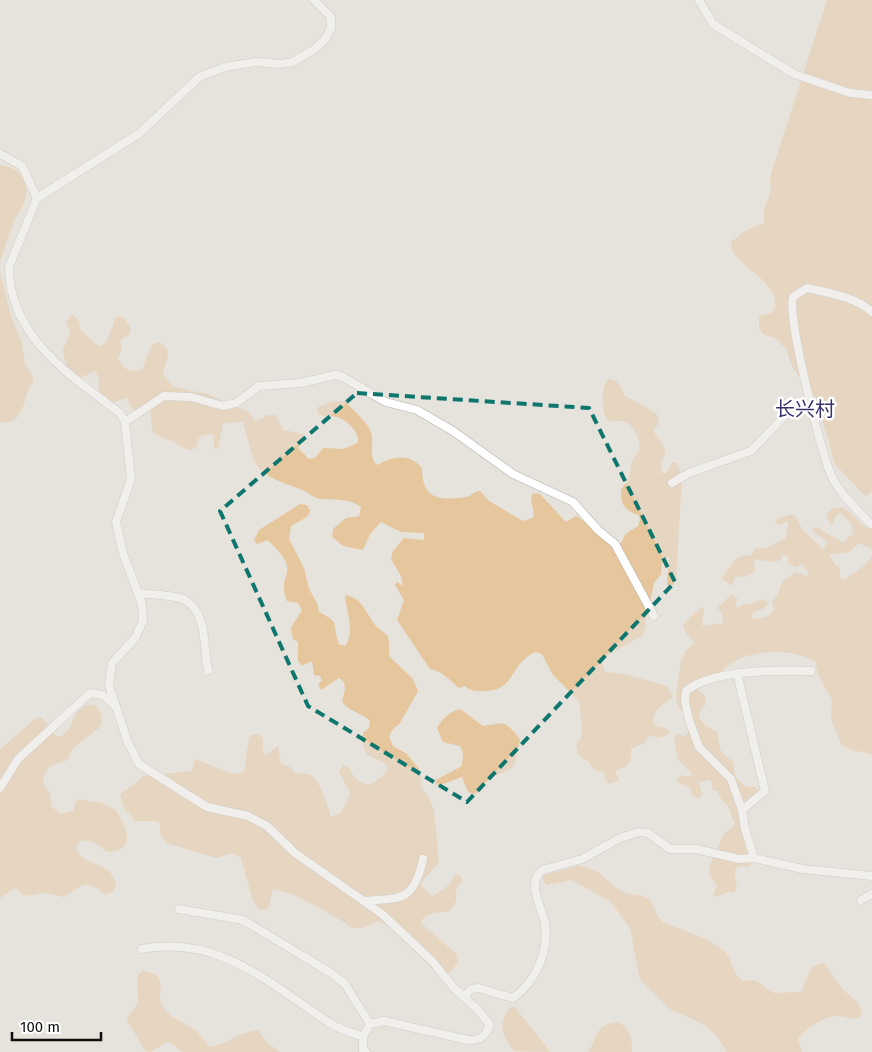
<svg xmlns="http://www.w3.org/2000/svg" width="872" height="1052" font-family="'Fira Sans','Noto Sans SC',sans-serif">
  <rect width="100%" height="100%" fill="#e6e2dc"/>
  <!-- green -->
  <g fill="#e6c69d">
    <path d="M 827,0 L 872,0 L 872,483 L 871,493 L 865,496 L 835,464 L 816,398 L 792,367 L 786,348 L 775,338 L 763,334 L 759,328 L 759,316 L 771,313 L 775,309 C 779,279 741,271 731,248 L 732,241 L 748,229 L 764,224 L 764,210 L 771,191 L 770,177 Z"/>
    <path d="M 0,165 C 18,166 31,182 25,200 C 24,206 18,212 16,217 C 10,231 5,247 0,261 Z"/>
    <path d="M 0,273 L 11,316 L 22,344 L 25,364 L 34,379 C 23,393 26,427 0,422 Z"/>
    <path d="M 72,315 L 78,319 L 81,331 C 89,336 93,345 101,346 L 107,341 L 116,317 L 123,317 L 130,327 L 130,333 L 120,341 L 122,347 L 118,359 C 123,369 131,374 142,369 L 152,345 L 158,342 C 176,349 164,362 163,375 L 174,387 L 207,394 L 248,412 L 256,421 L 268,415 L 276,415 L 283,430 L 303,434 L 305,437 L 298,448 L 309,459 L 315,458 L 323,448 L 344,449 L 358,443 C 360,432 347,420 337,417 C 329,415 325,418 318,413 L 318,407 L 332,402 L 345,401 C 353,411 366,420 371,432 C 375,443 367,459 378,465 C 392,456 410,453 422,468 C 422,499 439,501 466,497 C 472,496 474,491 480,491 L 489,501 L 523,521 L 533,518 C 536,509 528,502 533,493 L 540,494 L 566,522 L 576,516 C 581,518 609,542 612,548 L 622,542 C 624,532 631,531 638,526 L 640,519 L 638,515 C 624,510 621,505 621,490 C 623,486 627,483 628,479 C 634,468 626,463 639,452 C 641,441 635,422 620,421 C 616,420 613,423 608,421 C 601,413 601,387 608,379 C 618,379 621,386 624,395 L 657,414 L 659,424 L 653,430 C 656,438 665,442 665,451 C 665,460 657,464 663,474 L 667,472 L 673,462 L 677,463 L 682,477 L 676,580 L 673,585 L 667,585 L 669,556 L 662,563 L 661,574 L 654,583 L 643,635 L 604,657 L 602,663 L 605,672 L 625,674 L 667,686 L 673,697 L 657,709 L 653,719 L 655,726 L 665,728 L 670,731 L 668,735 L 658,738 L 649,735 L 644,743 L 631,749 L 631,760 L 625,767 L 615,771 L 619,780 L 611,784 L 606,782 L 605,773 L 595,770 L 588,761 L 578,755 L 576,744 L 582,736 L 580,705 L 577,699 L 553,675 L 542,654 L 536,652 C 508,663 518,691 483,691 C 475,691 471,691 465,686 L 459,688 C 449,680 444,672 430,669 L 397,620 L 404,600 L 395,585 L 397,582 L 403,586 L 401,576 L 391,559 L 393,551 L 404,538 L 424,540 L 424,533 L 401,532 L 381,522 L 370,534 L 363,550 L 343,546 L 332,537 L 333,529 L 346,518 L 359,516 L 361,507 C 348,498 335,500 320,499 C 312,498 308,491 300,489 C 252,472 256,470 243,422 L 223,423 L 218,449 L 214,448 L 214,434 L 202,435 L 198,439 L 196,448 L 190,450 C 183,449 179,444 172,441 C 145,431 155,435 150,409 L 145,404 L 134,411 L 127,398 L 113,402 L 98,392 C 99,384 101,376 94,371 L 81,378 L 66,366 L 63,350 L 70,333 L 66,321 Z"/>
    <path d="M 300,504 L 307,505 L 310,511 L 307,517 L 291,526 L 289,539 L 304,568 L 309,589 L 317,603 L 319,612 C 342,624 331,623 339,644 L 345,646 C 356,631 346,612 345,595 C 364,598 366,615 377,627 C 380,631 386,632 388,637 C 390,643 388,650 390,657 L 413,679 L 418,691 L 400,723 L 393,729 L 389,737 L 393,746 L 407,754 L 419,769 L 422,788 L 429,798 L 434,811 L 439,863 L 423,880 L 421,885 L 429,894 L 433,896 L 449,885 L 455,875 L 460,876 L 463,880 L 456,890 L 456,901 L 450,911 C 439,913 425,911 421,923 L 456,954 L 458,962 L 450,973 L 434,970 L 387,925 L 377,921 L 362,928 L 352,928 C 339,918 289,888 273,890 L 268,909 L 259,910 L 253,901 L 241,858 L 232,853 L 217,858 L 166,843 L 160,834 L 160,823 L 155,821 L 134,821 L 132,816 L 124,809 L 120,795 C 128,786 134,787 143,776 L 192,771 L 195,759 L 232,774 L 244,772 L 249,739 L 251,735 L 257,734 L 263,738 L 263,752 L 266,755 L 278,746 L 281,764 L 290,767 L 296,773 C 300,774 304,773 308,774 C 320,777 328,807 331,817 L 342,812 L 350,793 L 339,771 L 343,765 L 348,767 C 355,778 357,783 370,785 L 385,774 L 388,768 L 384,763 L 366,754 L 362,741 L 363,733 L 369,728 L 370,721 C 361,712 350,712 342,702 L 345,689 L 344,682 L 339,678 L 321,690 L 318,684 L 322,681 L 320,676 L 314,675 L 312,661 L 302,666 L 298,661 L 298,642 L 293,639 L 291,628 L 302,610 L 298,603 L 287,601 C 279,581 289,578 287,566 C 286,557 274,547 268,540 L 257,544 L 254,540 L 259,530 Z"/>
    <path d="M 840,507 C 855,512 860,528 872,529 L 872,549 L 859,543 L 848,553 L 829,554 L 835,565 L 840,568 L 840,577 L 845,580 L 866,564 L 872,555 L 872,754 L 852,750 L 841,744 L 831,719 L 832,700 L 818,675 L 815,661 C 791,647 746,649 725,668 C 721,672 719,677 716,681 L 697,686 L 698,691 L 704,694 L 706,704 L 700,711 L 699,718 L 705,725 L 717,732 L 721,752 L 733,762 C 734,775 735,779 747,787 L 756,787 L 759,792 L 737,809 L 750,855 L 751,866 C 748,867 746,867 743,866 C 730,865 736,881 737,887 L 734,893 L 727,892 L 716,897 L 713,894 L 717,886 L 709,873 L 709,868 L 723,835 L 735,825 L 728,806 L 719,796 L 718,790 L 713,791 L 711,780 L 699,782 L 702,795 L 699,799 L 692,796 L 691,789 L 677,781 L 680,775 L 690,777 L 692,773 L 678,760 L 674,739 L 676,734 L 685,736 L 688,733 L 683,712 L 678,707 L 676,695 L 681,662 L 686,650 L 695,643 L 686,633 L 683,624 L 701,607 L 704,608 L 702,626 L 723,623 L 722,613 L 717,608 L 732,594 L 738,599 L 735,605 L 737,608 C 745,602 751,606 762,599 L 769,602 L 765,608 L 753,612 L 752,618 L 758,619 L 770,615 L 774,609 L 772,601 L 778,594 L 782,582 L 795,572 L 807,576 L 809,572 L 801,564 L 796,567 L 788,564 L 788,556 L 782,555 L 782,559 C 775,564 762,560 754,559 L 755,571 L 747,576 L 735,577 L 732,586 L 721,578 C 730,572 730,561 739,557 C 743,555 747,556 751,555 L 756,548 L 766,548 L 786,538 L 788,521 L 779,525 L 775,521 L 788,515 L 795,515 L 802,529 L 822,549 L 828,543 L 815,533 L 813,528 L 817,527 L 843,543 L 853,533 L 852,525 L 841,513 L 837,514 L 833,523 L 830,524 L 826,514 L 833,508 Z"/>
    <path d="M 87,705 L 95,705 C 119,734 73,733 68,760 C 53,765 45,765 43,783 L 50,793 L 51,806 L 60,814 L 73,811 L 77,799 L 102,803 L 116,810 C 126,827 138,851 108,852 C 97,846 92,837 79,842 L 76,848 C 83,869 113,859 116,887 L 112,892 L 105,895 C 86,878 83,884 65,897 C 58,897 52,893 45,893 C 31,892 29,902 16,888 L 0,898 L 0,749 L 35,719 L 40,717 C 49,722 50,733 59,737 C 75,731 71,710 87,705 Z"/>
    <path d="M 460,709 L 483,726 C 507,723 503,719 520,739 L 514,766 C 501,776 485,775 481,792 C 465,798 467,787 462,777 L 438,786 L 435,784 L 436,780 L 462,766 L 463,753 L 460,746 L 443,742 L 437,728 C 442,719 450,711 460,709 Z"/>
    <path d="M 579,865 C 585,867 592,869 597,872 C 606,877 612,886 621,891 C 629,896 639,893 647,898 C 657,904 654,920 667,924 C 687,932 708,937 725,952 C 733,961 731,972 743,981 L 755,980 L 773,993 L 801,992 L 812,967 L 823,963 L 825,964 L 844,991 L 859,1003 L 862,1015 L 856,1019 C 849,1019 843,1016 836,1016 C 823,1017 805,1029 798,1039 L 802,1052 L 727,1052 L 719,1039 L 707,1026 L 670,1009 L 640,980 L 630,928 L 610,901 L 571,880 L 547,885 L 543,881 L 543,876 Z"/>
    <path d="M 143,971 C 172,975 154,993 163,1007 C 172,1020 185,1022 195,1030 C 201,1035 204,1041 210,1047 C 227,1044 240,1031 258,1030 L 266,1042 L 280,1052 L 183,1052 L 170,1042 L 166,1042 L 151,1052 L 145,1051 L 127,1020 C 129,1012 135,1010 137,1003 C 140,993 136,983 138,974 Z"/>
    <path d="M 515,1007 L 550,1052 L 514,1051 C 502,1035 498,1026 509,1008 Z"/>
    <path d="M 619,1022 C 631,1031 632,1038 632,1052 L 588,1052 C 599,1035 595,1024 619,1022 Z"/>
  </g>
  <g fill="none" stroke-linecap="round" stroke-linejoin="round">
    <!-- minor casing -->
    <g stroke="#b5b0ab" stroke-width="9">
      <g id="minor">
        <path d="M 314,0 L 331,17 L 331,28 L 326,38 L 315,49 L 293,62 L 280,64 L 256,62 L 225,67 L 199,77 L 140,133 L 37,198 L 9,267 C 9,337 71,376 120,413 L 125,422 L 131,479 L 116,522 L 123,553 L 142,604 L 143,621 L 135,638 L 112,663 L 109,685 L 128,743 L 139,764 L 207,807 L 248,816 L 267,826 L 295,853 L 382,914 L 432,961 L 454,988 L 479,1011 L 490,1025 C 485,1037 481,1040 468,1040 L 384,1021 L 370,1024 L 363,1037 L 363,1050 L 366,1052"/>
        <path d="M 699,0 L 713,24 L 794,74 L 850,93 L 872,95"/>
        <path d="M 0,154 L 22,166 L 37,198"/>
        <path d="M 872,312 C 856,297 829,293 807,288 L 793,297 C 787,319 821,450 831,475 C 839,493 858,511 872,525"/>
        <path d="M 125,422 L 164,396 L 191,397 L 223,406 L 236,403 L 259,386 L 300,383 L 335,375 L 341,376 L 386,402 L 417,410 L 453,431 L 513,474 L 573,502 L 598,530 L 615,544 L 654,616"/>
        <path d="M 672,483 L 689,473 L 751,451 L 796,404 L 812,406"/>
        <path d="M 139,593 C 150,595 176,595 185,600 C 208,613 203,648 208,670"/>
        <path d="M 737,673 L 765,791 L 742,810"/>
        <path d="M 0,788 L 18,759 L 90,693 L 103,695 L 114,705"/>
        <path d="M 754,858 L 745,829 L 742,810 L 731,779 L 699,747 L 689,720 L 685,702 L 686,691 C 712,669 778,670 811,671"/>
        <path d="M 861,900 L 872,894"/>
        <path d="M 363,901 C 401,898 414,902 423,859"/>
        <path d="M 179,909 L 243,920 L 331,973 L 345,984 L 370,1024"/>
        <path d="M 142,949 C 219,935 269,983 328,1022 C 337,1029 352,1032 363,1037"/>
        <path d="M 464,997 L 471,989 L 478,988 L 513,998 C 536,982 549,951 545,923 C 542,906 525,883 543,870 L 582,859 L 620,838 L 639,832 L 648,833 L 670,849 L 696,849 L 739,859 L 754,858 L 803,869 L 872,876"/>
      </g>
    </g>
    <!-- minor -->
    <use href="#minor" stroke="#fff" stroke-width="8"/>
  </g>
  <!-- marked area -->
  <path d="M0 0H872V1052H0ZM 357,393 L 589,408 L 675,582 L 467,802 L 308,706 L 220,511 Z" fill="#e6e2dc" fill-opacity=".55" fill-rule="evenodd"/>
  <path fill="none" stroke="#0f766e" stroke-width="4" stroke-dasharray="10 6" stroke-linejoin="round" d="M 357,393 L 589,408 L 675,582 L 467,802 L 308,706 L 220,511 Z"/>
  <g text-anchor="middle" stroke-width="5" stroke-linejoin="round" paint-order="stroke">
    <!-- quarter labels -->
    <g font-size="20" fill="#38326e" stroke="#fff">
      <text x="805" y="416">长兴村</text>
    </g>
  </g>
  <!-- scale -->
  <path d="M12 1032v8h89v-8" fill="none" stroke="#100f0d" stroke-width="2.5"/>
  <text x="20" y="1032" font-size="15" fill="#100f0d" stroke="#ffffff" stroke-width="4" paint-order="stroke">100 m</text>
</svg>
